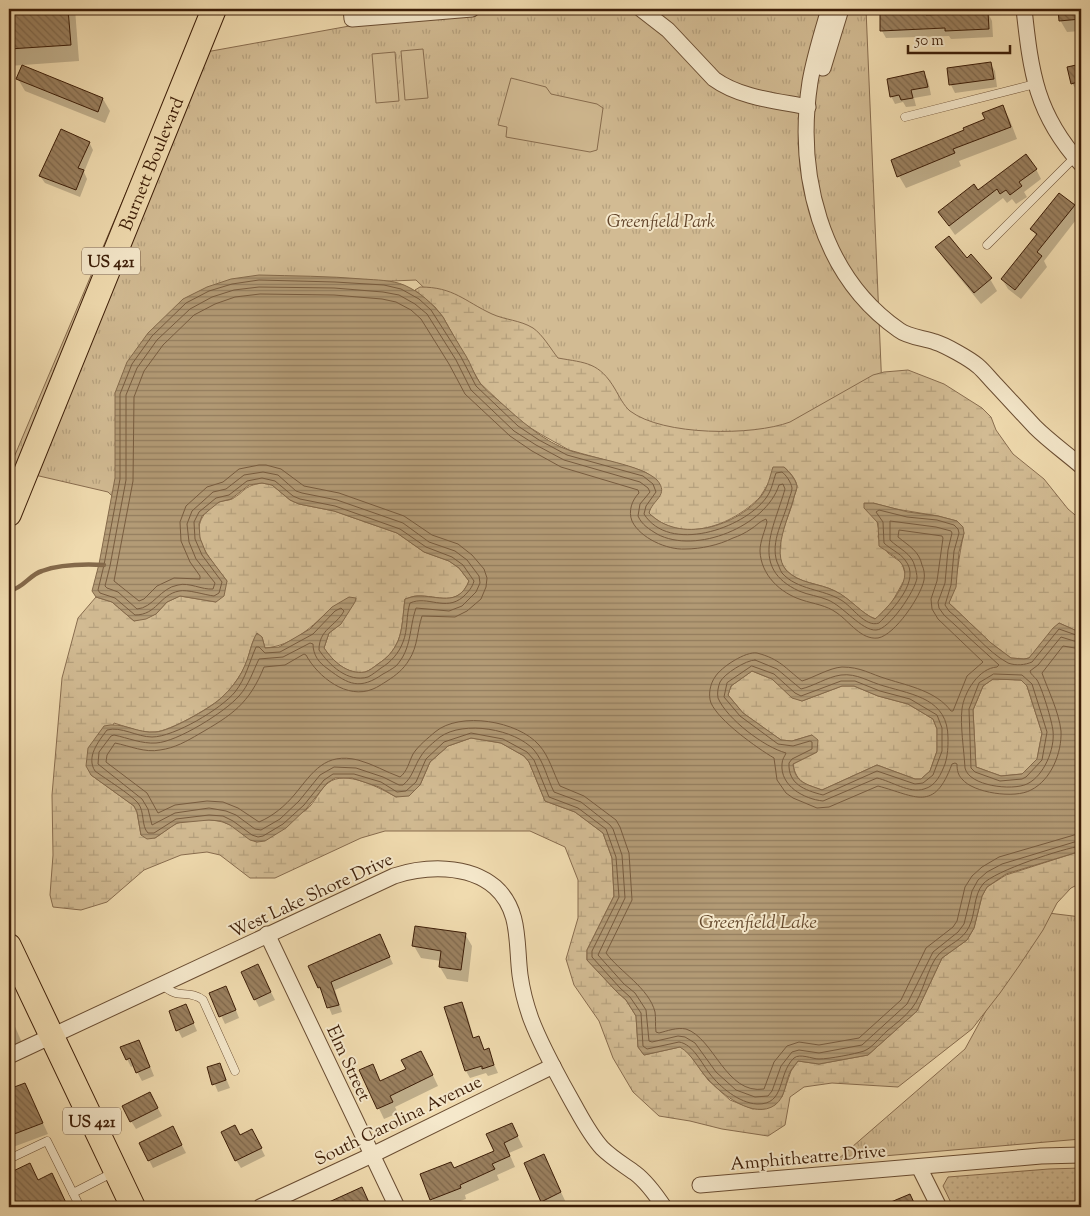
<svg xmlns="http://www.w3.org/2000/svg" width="1090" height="1216" font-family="'Sorts Mill Goudy',serif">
  <defs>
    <pattern id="grass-tufts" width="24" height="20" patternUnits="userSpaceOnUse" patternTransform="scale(1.25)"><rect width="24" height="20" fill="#d2bb93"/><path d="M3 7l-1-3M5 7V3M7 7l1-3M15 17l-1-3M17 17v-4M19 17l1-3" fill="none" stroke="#b5a07d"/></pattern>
    <pattern id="wetland-marsh" width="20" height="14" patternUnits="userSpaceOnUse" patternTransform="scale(1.25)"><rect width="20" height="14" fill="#d2bb93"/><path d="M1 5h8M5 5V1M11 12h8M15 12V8" fill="none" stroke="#b5a07d"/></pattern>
    <pattern id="garden-dots" width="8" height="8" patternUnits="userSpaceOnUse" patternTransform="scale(1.25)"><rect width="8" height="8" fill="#d2bb93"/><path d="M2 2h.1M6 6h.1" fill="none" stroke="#b5a07d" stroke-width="1.8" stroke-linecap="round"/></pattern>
    <pattern id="water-rules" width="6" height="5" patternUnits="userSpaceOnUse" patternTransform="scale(1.25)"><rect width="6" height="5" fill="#b39b76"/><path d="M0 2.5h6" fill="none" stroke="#937e5f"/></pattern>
    <pattern id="building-back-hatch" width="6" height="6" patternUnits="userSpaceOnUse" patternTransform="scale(1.25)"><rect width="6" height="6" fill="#9a805f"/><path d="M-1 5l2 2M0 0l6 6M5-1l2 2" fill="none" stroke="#7f684c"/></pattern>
  </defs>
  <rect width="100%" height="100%" fill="#f0dbaf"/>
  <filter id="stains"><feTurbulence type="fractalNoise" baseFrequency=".004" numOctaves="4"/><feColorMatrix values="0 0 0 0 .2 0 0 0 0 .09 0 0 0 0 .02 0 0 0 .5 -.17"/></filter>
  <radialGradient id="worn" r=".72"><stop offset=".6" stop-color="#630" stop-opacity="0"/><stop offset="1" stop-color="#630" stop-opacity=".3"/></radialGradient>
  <!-- grass -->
  <g fill="url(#grass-tufts)" stroke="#886c4e">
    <path d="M 464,9 L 866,9 L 891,604 L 765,489 L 562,421 L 416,280 L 296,285 L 145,528 L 108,492 L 9,469 L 184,56 L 377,21 Z"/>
    <path d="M 1040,912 L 1081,917 L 1081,1139 L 837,1160 L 965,1049 Z"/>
  </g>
  <!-- wetland -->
  <g fill="url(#wetland-marsh)" stroke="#886c4e">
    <path d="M 420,287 C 454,287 464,301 492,314 C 505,320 520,320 533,328 C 543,335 550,348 558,358 C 586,363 599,362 615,389 C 619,396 624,406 630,411 C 663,436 753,436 790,422 L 873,375 L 884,372 L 908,370 L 944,384 L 982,408 L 991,417 L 996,430 L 1013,454 L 1044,479 L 1068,509 L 1081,520 L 1081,631 L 1077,631 L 1059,623 L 1029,658 L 1024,659 L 1011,658 L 991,643 L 949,603 C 958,580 958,557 964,533 L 957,521 L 938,516 L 896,509 L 873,503 L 879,531 L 878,537 L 888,553 L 902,563 L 906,577 L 892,602 L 876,619 C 862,615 850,598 835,591 C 820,583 799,584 786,570 C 769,550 790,518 794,497 C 795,494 797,489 797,486 C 796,479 789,471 784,467 C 779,472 773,478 768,484 C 765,488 763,493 760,497 C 732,526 680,545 649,513 L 657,480 L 645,472 L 634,468 L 569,450 L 542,435 L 521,422 L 480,383 L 443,317 L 435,307 L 415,290 Z"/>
    <path d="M 262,483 L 272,485 L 290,500 L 299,504 L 334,511 L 397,533 L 424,552 L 449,561 L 459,568 L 469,581 C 458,608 438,595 417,596 C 413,596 409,598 405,599 C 403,613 403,629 398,641 C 393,652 387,658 378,664 C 374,667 369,671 365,672 C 347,675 333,661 324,648 L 329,633 L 341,624 L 332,607 C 313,626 293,646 265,648 L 262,637 L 257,634 C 250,644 250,655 245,666 C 239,678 230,691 220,699 C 208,709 170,731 155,732 C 141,733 127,727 114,723 L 91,775 L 134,806 L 137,812 L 141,835 L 155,838 C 162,834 170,826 178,823 C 190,819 216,818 228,824 C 239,829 246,838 257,842 C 273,831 290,821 306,810 C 315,803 319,790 328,783 C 345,769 380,788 396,797 L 420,785 L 430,762 L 448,746 L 471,738 L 501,743 L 524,756 L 529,762 L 545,801 L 575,812 L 603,833 L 612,858 L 614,896 L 587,950 L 587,960 L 617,992 L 626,1000 L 636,1016 L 638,1047 L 644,1055 L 680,1047 L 687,1051 L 708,1080 L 730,1100 L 753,1109 L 782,1097 L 791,1071 L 798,1061 L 819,1064 L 868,1055 L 917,1011 L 942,958 L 967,940 L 974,928 L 982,896 L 987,887 L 1006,875 L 1081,851 L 1081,883 L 1071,888 L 1057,903 L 1043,930 L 1019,966 L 1000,993 L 972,1029 L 898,1087 L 832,1083 L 804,1087 L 790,1097 L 785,1125 L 768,1136 L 722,1129 L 690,1121 L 659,1116 L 633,1092 L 613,1058 L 599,1021 L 574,985 L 566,959 L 578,918 L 578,880 L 565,847 L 530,831 L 385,831 L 361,838 L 275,878 L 250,878 L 220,855 L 207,852 L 181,855 L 144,870 L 107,902 L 81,910 L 53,907 L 50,895 L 53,855 L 52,795 L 62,678 L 78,618 L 96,597 L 112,602 L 134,621 L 156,614 L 167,602 L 180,596 L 216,602 L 227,581 C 208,556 180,527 217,503 C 222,500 228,501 232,499 C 246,491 243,486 262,483 Z"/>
    <path d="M 752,671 L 772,679 L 792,697 L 802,701 L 842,686 L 854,686 L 878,696 L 908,704 L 933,719 L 937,729 L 937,751 L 930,771 L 921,779 L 915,779 L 877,765 L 822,790 C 806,784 796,783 793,764 L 817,752 L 812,735 L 792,741 L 781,740 L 743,713 L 728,695 L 731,686 Z"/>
    <path d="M 993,679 L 1021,680 L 1027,686 L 1042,733 L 1037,759 L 1022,774 L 1001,776 L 976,767 L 973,710 L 983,686 Z"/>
  </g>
  <!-- garden -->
  <path fill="url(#garden-dots)" stroke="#886c4e" d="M 1081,1168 L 1081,1207 L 953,1207 L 943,1186 L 948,1177 L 1049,1169 Z"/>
  <!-- pitch -->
  <g fill="#d2bb93" stroke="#886c4e">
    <path d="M 423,49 L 428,98 L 405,100 L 401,51 Z"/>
    <path d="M 395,52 L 399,101 L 376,103 L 372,54 Z"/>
    <path d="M 511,78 L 546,87 L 551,94 L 597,104 L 603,108 L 597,150 L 590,152 L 506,137 L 507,127 L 498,125 Z"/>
  </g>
  <!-- water -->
  <path fill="url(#water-rules)" stroke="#84694a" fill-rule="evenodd" d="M 259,275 C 293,276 328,276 363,279 C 376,280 392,280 404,285 C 420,292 432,303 443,317 C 450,330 458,343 466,356 C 471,364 474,375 480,383 C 485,390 493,396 499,401 C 520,420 544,442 571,451 C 592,458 642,465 657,480 C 670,495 652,500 649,513 C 679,544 737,527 762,495 C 768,487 770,476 773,467 L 784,467 C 789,472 795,478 797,486 C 797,489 795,493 794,497 C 789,517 771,552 786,570 C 799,584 819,583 835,591 C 850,598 862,614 875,619 C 887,609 915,579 901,563 C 896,556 886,551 879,546 L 878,523 L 864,508 L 864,503 L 873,503 L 908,512 L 938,516 L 957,521 L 963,527 L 964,533 L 959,552 L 956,587 L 949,603 L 991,643 L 1011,658 L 1024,659 L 1029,658 L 1053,628 L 1059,623 L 1077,631 L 1081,631 L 1081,851 L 1006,874 L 987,887 L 982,896 L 974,928 L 967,940 L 942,958 L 917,1011 L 868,1055 L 819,1064 L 798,1061 C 796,1064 793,1067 791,1070 C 785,1081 786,1097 775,1105 C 754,1120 721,1094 708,1079 C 698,1069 693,1055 680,1047 L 644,1055 L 638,1047 L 636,1016 L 626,1000 L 617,992 L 587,960 L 587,950 L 614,896 L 612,858 L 603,833 L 575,812 L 545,801 L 529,762 L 524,756 L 501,743 L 471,738 L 448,746 L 430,762 L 420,785 L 409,796 L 396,797 L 379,787 L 352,778 L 335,778 L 327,783 L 307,808 L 286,828 L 265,841 L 257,842 L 250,840 L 230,825 L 221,821 L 209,820 L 177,823 L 155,838 L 147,839 L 141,835 L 137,812 L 134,806 L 91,775 L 86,766 L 88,748 L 104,726 C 123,721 137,734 156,732 C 170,731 209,709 220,699 C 230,690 240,678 245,665 C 250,654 251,643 257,633 L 262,637 L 265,648 L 279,647 L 310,629 L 332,607 L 349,597 L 356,598 L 355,602 L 341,624 L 329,633 L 324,648 C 333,661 347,675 365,672 C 369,671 374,667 378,664 C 387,658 393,652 398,641 C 403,629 403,612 405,599 C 409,598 413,596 417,596 C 437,595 458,608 469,581 L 459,568 L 449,561 L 424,552 L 397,533 L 334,511 L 299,504 L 290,500 L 272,485 L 262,483 L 249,485 L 231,499 L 219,502 L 202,516 L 199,524 L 200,538 L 206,553 L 227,581 L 224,596 L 216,602 L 180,596 L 167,602 L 156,614 L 146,619 L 134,621 L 112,602 L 96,597 L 92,591 L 99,564 L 115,478 L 115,393 L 127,362 L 148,333 L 183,299 L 207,287 L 231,279 ZM 752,671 L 772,679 L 792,698 L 802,701 L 842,686 L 854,686 L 878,696 L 908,704 L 933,719 L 937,729 L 937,751 L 930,771 L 921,779 L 915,779 L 877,765 L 822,790 C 806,784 795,783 793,764 L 817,752 L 818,740 L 812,735 L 792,741 L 781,740 L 743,713 L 728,695 L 731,686 ZM 993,679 L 1021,680 L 1027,686 L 1042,733 L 1037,759 L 1022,774 L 1001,776 L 976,767 L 973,710 L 983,686 Z"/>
  <!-- shadow -->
  <g fill="#0003">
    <path d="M 9,9 L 75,9 L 79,61 L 9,66 Z"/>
    <path d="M 1059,9 L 1081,9 L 1081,31 L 1067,32 L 1060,20 Z"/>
    <path d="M 988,13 L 992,21 L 993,37 L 951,39 L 949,36 L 886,38 L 882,31 L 926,16 Z"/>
    <path d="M 990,63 L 995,71 L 997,87 L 955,93 L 951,85 L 948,69 Z"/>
    <path d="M 1081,65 L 1081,90 L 1077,91 L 1072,83 L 1068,68 Z"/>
    <path d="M 923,73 L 928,80 L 931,95 L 914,98 L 916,106 L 906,107 L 903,102 L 895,104 L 891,96 Z"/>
    <path d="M 18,79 L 103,99 L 110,111 L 105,123 L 25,91 Z"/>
    <path d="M 9,86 L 11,90 L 9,97 Z"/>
    <path d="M 1002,106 L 1009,118 L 1017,139 L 959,161 L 961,166 L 906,188 L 899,176 L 966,131 L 986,120 Z"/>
    <path d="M 89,142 L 93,150 L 84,172 L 87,179 L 80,197 L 45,183 L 40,176 Z"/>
    <path d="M 1036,169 L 1041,179 L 1024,192 L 1027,197 L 1016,204 L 1012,199 L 1007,203 L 1003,198 L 955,235 L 939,212 Z"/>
    <path d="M 1074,206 L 1079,216 L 1044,261 L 1047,267 L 1021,299 L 1008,289 L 1002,279 L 1036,236 L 1032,229 Z"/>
    <path d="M 937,247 L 967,259 L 990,279 L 997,291 L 981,304 L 944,259 Z"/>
    <path d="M 1081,292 L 1081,312 L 1075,303 Z"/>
    <path d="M 465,934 L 472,946 L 468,982 L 447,979 L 440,967 L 441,961 L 421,958 L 414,946 Z"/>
    <path d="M 380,936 L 393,964 L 335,990 L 342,1012 L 332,1015 L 324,995 L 319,988 Z"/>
    <path d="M 262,974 L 275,1000 L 259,1007 L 255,999 Z"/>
    <path d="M 211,994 L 230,995 L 239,1018 L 225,1024 Z"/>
    <path d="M 462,1003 L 466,1011 L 474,1039 L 478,1037 L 485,1051 L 488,1050 L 498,1073 L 488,1076 L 486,1073 L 470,1078 L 466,1071 Z"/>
    <path d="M 186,1006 L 197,1031 L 182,1038 L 178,1030 Z"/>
    <path d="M 9,1013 L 23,1045 L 9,1051 Z"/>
    <path d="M 143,1049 L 154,1076 L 142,1081 L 134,1066 L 131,1067 L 127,1059 Z"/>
    <path d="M 427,1063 L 438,1086 L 395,1107 L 398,1113 L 384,1119 L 361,1071 L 372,1066 L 381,1082 Z"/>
    <path d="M 220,1064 L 230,1088 L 218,1092 L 208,1068 Z"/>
    <path d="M 25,1084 L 48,1134 L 13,1147 L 17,1155 L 9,1158 L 9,1107 L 17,1104 Z"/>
    <path d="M 154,1101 L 162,1116 L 136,1129 L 131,1121 Z"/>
    <path d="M 488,1135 L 517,1135 L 523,1147 L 509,1153 L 515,1167 L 497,1175 L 499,1180 L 465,1195 L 466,1199 L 443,1207 L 436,1207 L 422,1175 L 454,1169 L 495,1151 Z"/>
    <path d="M 177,1136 L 186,1153 L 153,1168 L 141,1144 Z"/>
    <path d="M 240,1137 L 256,1138 L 265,1156 L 241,1168 L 236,1160 Z"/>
    <path d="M 29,1165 L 38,1181 L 51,1175 L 68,1207 L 9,1207 L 9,1175 Z"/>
    <path d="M 550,1168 L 567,1205 L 562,1207 L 546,1207 L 542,1201 Z"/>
    <path d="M 361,1189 L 371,1207 L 321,1207 Z"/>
    <path d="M 866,1202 L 869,1207 L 854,1207 Z"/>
  </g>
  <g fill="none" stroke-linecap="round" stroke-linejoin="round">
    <!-- shore -->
    <g stroke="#785c3f" stroke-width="1">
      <path d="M 1081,635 L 1076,635 L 1059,629 L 1032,662 C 1025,665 1016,666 1008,663 C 987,652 968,626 949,611 L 945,605 L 951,585 L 954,551 L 959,533 L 958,529 L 954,525 L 937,520 L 907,517 L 879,510 L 876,512 L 883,522 L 884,543 C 890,549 900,553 905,560 C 922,580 892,610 879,623 C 865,628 852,606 841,600 C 823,589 797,590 782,573 C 780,570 779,566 777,562 C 770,541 784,520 789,499 C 790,496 792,491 792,488 C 791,482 786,475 782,472 L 776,473 C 773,481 772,490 766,498 C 743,529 669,554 644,514 L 646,506 L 656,492 L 653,484 L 643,476 L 567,455 L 539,440 L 518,426 L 476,386 L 461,357 L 431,310 L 419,299 L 401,289 L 384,285 L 335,282 L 259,280 L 232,284 L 209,291 L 186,303 L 152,336 L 132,364 L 120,394 L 120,479 L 104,565 L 98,590 L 100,593 L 115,598 L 135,615 C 157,615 159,595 179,591 C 187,589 205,595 214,596 L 219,593 L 222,582 L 202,555 L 195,539 L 194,522 L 199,512 L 216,498 L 229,495 L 247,481 L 262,478 L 275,481 L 293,496 L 300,499 L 335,506 L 400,529 L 426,547 L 452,557 L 463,565 L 474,581 C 472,588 469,591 463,597 C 445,612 428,595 410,603 C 406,615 408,630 403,642 C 399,653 391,662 381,668 C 377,671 372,675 368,677 C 348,683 329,665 319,650 C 319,629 335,627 344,611 L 341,608 L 335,611 L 313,634 L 280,652 L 265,653 L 259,647 L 256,647 C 249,663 246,678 235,692 C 221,709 174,737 152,737 C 137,737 121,726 107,730 C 98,742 86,757 95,771 C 107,780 129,793 138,803 C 145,812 141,826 148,833 L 154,833 L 176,819 L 209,815 L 223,816 L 233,821 L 252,835 L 258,837 L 263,836 L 283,824 L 304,805 L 324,780 L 333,774 L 354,774 L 381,782 L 397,792 L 406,791 L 416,782 L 426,759 L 444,742 L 471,733 L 503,739 L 527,752 L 534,760 L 549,797 L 578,808 L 606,829 L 616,857 L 619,897 L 592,951 L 592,957 L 620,988 L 630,997 L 641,1013 L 643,1046 L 647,1049 L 679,1042 C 693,1044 702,1064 710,1074 C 720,1087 739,1103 757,1104 C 786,1105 777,1074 794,1058 C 800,1053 812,1059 819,1059 C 829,1059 855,1054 864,1051 C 872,1048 880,1037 887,1031 C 895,1024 905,1017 912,1008 C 923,995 928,965 939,954 C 949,944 963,940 969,927 C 976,913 973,896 983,884 C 994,871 1064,848 1081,846"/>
      <path d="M 1081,642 L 1074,641 L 1061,637 L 1038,665 L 1030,671 C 1031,675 1034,676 1037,680 C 1042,688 1052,721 1053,731 C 1055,749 1044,776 1027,784 C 1012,791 969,786 965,768 C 964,750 960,725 962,709 C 964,692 979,668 997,667 L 999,665 L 944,615 L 939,608 L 938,602 L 945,583 L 948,550 L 952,533 L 951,531 L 936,527 L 890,521 L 890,540 C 899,549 912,553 915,567 C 916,570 917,575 917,578 C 915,591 889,630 876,630 C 862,631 843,606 828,600 C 819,596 808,595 799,591 C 749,568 774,528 785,489 L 783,484 L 779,485 C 766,526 696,555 657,534 C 649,529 642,525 638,516 L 640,504 L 650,492 L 648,488 L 640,482 L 564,460 L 536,445 L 514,431 L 471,390 L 456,360 L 427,314 L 415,304 L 399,295 L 383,292 L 334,288 L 259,287 L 234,290 L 212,297 L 190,309 L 157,340 L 137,368 L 126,395 L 126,480 L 110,566 L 105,586 L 107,588 L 118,592 L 137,609 C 153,608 160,588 178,585 C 189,582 202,590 213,589 L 215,583 L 196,559 L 189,542 L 187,524 L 192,511 L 213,492 L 226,489 L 244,475 L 263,472 L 278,475 L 296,491 L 302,493 L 337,500 L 403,523 L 429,542 L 455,551 L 467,560 L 479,576 L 480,583 L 476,592 L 462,606 L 449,611 L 416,608 C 409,628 412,649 396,666 C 392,669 387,672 383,674 C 360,690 349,685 328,669 C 319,663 313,655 313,644 L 310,643 L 283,657 L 259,659 C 253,671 249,685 239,696 C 225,712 177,742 156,743 C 142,744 128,738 114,735 L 111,736 L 99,752 L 98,764 L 142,799 L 148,809 L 152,825 L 175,813 L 209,808 L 226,811 L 236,815 L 255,829 L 261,830 L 280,819 L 299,801 L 320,775 L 334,767 L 356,768 L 383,777 L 399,785 L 403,785 C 413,777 414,766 421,756 C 425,749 434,742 440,737 C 464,720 515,729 534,750 C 544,762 547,778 554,792 L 581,802 L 610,825 L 613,829 L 622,855 L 625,898 L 598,955 L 624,984 L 635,993 L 646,1010 L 649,1041 L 652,1042 L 678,1036 L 685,1037 L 695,1043 L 716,1072 L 736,1090 L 755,1097 L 768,1096 L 772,1091 L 781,1066 L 792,1052 L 799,1050 L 819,1053 L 862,1045 L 907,1004 L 933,952 L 958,932 L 964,924 L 972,891 L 978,880 L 987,872 L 1002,864 L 1081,840"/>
      <path d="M 1081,649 L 1063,646 L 1042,673 C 1048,690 1059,712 1061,731 C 1062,753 1051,780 1031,790 C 1015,799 973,793 962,779 C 958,775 957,770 957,764 L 955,763 L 952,764 C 934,813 916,796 878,786 L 829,807 L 817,808 L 793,798 L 786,793 L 777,780 L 774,758 C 757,748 719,721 711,703 C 708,695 710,684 715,677 C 721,667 746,651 757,653 C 780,659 785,668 802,681 C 815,677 829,668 842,667 C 861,667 870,674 887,679 C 909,686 936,691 951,711 L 953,711 L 967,676 L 983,662 L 938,619 L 932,609 L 931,599 L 937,581 L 943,538 L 942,536 L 899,530 L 898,537 C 909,546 919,551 922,565 C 924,569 925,575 924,580 C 921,596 895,635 878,638 C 861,640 850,622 837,613 C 826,605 814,604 802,600 C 780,593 761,575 760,551 C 760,541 765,531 767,522 L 766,519 C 760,521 756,526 751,529 C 745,533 739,536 733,538 C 719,545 701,549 685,549 C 667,550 640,538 632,521 C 628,511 632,500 639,493 L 638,490 L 561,467 L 532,451 L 510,436 L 465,394 L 449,364 L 421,319 L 411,310 L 396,302 L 382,299 L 334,295 L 260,294 L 235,297 L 215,304 L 194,315 L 163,345 L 144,371 L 134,397 L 133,481 L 114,581 L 139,601 L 144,599 L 157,586 L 174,578 L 200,579 L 200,576 L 190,562 L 181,541 L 180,522 L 186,506 L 207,487 L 223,482 L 239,469 L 259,465 L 266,465 L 281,469 L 304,486 L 339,493 L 404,516 L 432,535 L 458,544 L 472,555 L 484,569 L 487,578 L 486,587 L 481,599 L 467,611 L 455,617 L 422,616 C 417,631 418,646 409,660 C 403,670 396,675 387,681 C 382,684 378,687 373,689 C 347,700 318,677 306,655 L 304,654 L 285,665 L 264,667 C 249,704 232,715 199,734 C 187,741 175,748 160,750 C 145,753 130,746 115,743 L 107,755 L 106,762 L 147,793 L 158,813 L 175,805 L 207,801 L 223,802 L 238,808 L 259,822 C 273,816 285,806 295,794 C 313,772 325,752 358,760 C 373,764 386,772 400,777 C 407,772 409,762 413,754 C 418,746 428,738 435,732 C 460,711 518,721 539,745 C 549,756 553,772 560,786 L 584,796 L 616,820 L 620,827 L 629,853 L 632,900 L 606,953 C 620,972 649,988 655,1012 C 656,1018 655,1025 656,1032 L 659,1033 C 667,1031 677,1027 686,1029 C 714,1038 726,1095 764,1089 L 774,1062 L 787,1046 L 799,1042 L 819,1045 L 859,1038 L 901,1000 L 926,948 L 953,927 L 957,921 L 965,887 L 972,876 L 982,867 L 999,857 L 1081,833"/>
      <path d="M 755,660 L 777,669 L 801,689 C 814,686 827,677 841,675 C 857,673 869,682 884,686 C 914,695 948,699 948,738 C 948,747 948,754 945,764 C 941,774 936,786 924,789 C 910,794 891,781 877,778 L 823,801 C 804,799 780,786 782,764 C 782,759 785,756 786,753 C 764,747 727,719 718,698 C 717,693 718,687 720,682 C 724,674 746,660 755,660 Z"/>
      <path d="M 752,666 L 774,674 L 795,693 L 801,696 L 841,681 L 855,681 L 880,691 L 910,699 L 937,715 L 942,728 L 942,751 L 933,775 L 923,783 L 915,784 L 877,771 L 823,795 C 804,790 788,784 789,763 L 792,759 L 812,749 L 812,742 L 810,741 L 793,746 L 778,744 L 740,716 L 724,697 L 727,683 Z"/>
      <path d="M 994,674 L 1022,675 L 1032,684 L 1047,732 L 1042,760 L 1026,777 L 1022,779 L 1000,781 L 975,772 L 971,768 L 969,709 L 979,683 Z"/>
    </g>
    <!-- stream -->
    <path stroke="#84694a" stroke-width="4.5" d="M 9,591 C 24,588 29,575 42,571 C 61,564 84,564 104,565"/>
  </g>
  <!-- building -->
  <g fill="url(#building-back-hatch)" stroke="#3d1e08">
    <path d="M 9,9 L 68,9 L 71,45 L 9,49 Z"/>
    <path d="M 1058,9 L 1081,9 L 1081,19 L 1059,21 Z"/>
    <path d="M 925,12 L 926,15 L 988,12 L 989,29 L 945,31 L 945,28 L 880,31 L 880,14 Z"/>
    <path d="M 991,62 L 994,79 L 949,85 L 947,68 Z"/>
    <path d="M 1081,64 L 1081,81 L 1071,84 L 1067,67 Z"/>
    <path d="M 22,65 L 103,98 L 98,112 L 16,79 Z"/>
    <path d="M 924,71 L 928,87 L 911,90 L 913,98 L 901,100 L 899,95 L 890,97 L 887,79 Z"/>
    <path d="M 1003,105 L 1011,127 L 953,149 L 955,153 L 897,177 L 891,160 L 964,130 L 963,128 L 985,119 L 982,113 Z"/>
    <path d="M 61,129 L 90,142 L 78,168 L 84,170 L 76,190 L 39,176 Z"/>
    <path d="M 1026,154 L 1037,169 L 1019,182 L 1022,186 L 1010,195 L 1006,190 L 1000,194 L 997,189 L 949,226 L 938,212 L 974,184 L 978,190 Z"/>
    <path d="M 1059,193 L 1075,205 L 1037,252 L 1042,256 L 1015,290 L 1001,279 L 1037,234 L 1030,229 Z"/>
    <path d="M 949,236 L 967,258 L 971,254 L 992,278 L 974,293 L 935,247 Z"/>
    <path d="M 415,926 L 466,933 L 461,970 L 439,967 L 441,951 L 412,946 Z"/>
    <path d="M 380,934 L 390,957 L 331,982 L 339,1005 L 327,1008 L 320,987 L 318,988 L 308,966 Z"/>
    <path d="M 258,964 L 271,992 L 254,1000 L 241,972 Z"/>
    <path d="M 226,986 L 236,1010 L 219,1017 L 209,993 Z"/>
    <path d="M 462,1002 L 473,1038 L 479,1036 L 484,1050 L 489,1048 L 494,1065 L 482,1069 L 482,1066 L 465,1071 L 444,1007 Z"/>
    <path d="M 186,1004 L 194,1023 L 176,1031 L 169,1011 Z"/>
    <path d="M 139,1040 L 150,1067 L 136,1073 L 130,1058 L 126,1060 L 120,1047 Z"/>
    <path d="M 421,1051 L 433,1075 L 390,1096 L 393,1102 L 377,1109 L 359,1070 L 373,1064 L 380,1081 L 406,1069 L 401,1060 Z"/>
    <path d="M 220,1063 L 226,1080 L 212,1085 L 207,1067 Z"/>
    <path d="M 25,1083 L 43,1123 L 9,1136 L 9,1089 Z"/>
    <path d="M 150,1092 L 158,1108 L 130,1122 L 122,1106 Z"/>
    <path d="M 512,1123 L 518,1136 L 504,1143 L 510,1156 L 492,1164 L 495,1169 L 460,1185 L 461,1188 L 430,1200 L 420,1174 L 451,1162 L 454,1168 L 494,1151 L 486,1134 Z"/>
    <path d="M 235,1125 L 240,1135 L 252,1129 L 262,1148 L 235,1161 L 221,1132 Z"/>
    <path d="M 173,1126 L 182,1145 L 148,1161 L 139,1143 Z"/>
    <path d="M 544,1154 L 561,1192 L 541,1202 L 524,1163 Z"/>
    <path d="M 30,1163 L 38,1180 L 52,1173 L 68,1207 L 9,1207 L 9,1173 Z"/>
    <path d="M 362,1187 L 371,1207 L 318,1207 Z"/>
    <path d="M 910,1194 L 916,1207 L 879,1207 Z"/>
  </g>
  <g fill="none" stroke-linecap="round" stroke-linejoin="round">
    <!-- service casing -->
    <g stroke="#6a4d32" stroke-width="9">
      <g id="service">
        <path d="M 905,117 L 1035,84"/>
        <path d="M 987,245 L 1075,157"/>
        <path d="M 163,985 C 177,1000 189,989 203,1000 L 235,1071"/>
        <path d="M 9,1159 L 47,1141 L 80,1207"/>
        <path d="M 73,1193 L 114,1172"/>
      </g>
    </g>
    <!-- minor casing -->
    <g stroke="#6a4d32" stroke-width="17">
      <g id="minor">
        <path d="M 351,9 L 352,19 L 472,9"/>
        <path d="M 641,9 L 668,30 L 714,79 C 740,98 778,101 808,107"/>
        <path d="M 829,9 C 822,33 814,58 810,82 C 796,173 820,275 899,330 C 908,337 924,338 935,342 C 945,345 970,359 978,366 C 984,371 990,379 996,385 C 1009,399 1022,413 1035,427 C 1049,441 1066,453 1081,466"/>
        <path d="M 1024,9 C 1031,73 1036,114 1081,164"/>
        <path d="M 823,68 L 841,9"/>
        <path d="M 267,934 L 397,1207"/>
        <path d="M 9,1056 L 394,876 C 425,866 468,864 495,887 C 521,910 516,944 520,975 C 522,990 526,1005 531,1019 C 542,1048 558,1076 573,1103 C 582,1119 590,1135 602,1148 C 612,1158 624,1165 635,1173 C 647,1182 656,1195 664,1207"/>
        <path d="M 919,1167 L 939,1207"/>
        <path d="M 700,1185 L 1041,1156 L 1081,1155"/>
        <path d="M 260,1207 L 372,1155 L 553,1066"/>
      </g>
    </g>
    <!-- trunk casing -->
    <g stroke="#3d1e08" stroke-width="26">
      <g id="trunk">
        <path id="s1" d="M 9,514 L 214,9"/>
        <path d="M 9,946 L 133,1207"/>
      </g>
    </g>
    <!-- service -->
    <use href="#service" stroke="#f5e8cb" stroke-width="8"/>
    <!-- minor -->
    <use href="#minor" stroke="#f5e8cb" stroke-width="15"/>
    <!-- trunk -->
    <use href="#trunk" stroke="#f0dbaf" stroke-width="24"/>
  </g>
  <g text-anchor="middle" stroke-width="4" stroke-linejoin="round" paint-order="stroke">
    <!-- shield labels -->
    <g fill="#f5e8cb" stroke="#745b42" stroke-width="1">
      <rect x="82" y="247.5" width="58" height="27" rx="4"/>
      <rect x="63" y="1107.5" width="58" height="27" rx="4"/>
    </g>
    <g font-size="16" font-weight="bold" fill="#3d1e08">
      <text x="111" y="267">US 421</text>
      <text x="92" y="1127">US 421</text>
    </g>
    <!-- street labels -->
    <g font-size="18" fill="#3d1e08" stroke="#f5e8cb">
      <text dy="6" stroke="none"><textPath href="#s1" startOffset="378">Burnett Boulevard</textPath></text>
      <text transform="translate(311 895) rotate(-25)" y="6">West Lake Shore Drive</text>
      <text transform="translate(349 1063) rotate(65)" y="6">Elm Street</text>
      <text transform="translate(398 1120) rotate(-26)" y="6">South Carolina Avenue</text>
      <text transform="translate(808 1157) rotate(-5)" y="6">Amphitheatre Drive</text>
    </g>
    <!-- park labels -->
    <g font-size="18" font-style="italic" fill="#62452b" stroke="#f5e8cb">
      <text x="661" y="227">Greenfield Park</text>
    </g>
    <!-- water labels -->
    <g font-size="19" font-style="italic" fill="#664a2e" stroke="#f5e8cb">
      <text x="758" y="928">Greenfield Lake</text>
    </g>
  </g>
  <!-- margin -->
  <rect width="1090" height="1216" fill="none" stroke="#f0dbaf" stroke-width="30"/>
  <rect x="10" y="10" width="1070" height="1196" fill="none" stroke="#3d1e08" stroke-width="2.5"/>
  <rect x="15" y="15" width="1060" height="1186" fill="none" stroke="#3d1e08"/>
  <!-- scale -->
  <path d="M908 45v8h102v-8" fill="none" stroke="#3d1e08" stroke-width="2.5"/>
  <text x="915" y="45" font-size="15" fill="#3d1e08" stroke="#f5e8cb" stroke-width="4" paint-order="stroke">50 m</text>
  <rect width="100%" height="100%" filter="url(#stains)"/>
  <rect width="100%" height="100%" fill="url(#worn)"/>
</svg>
